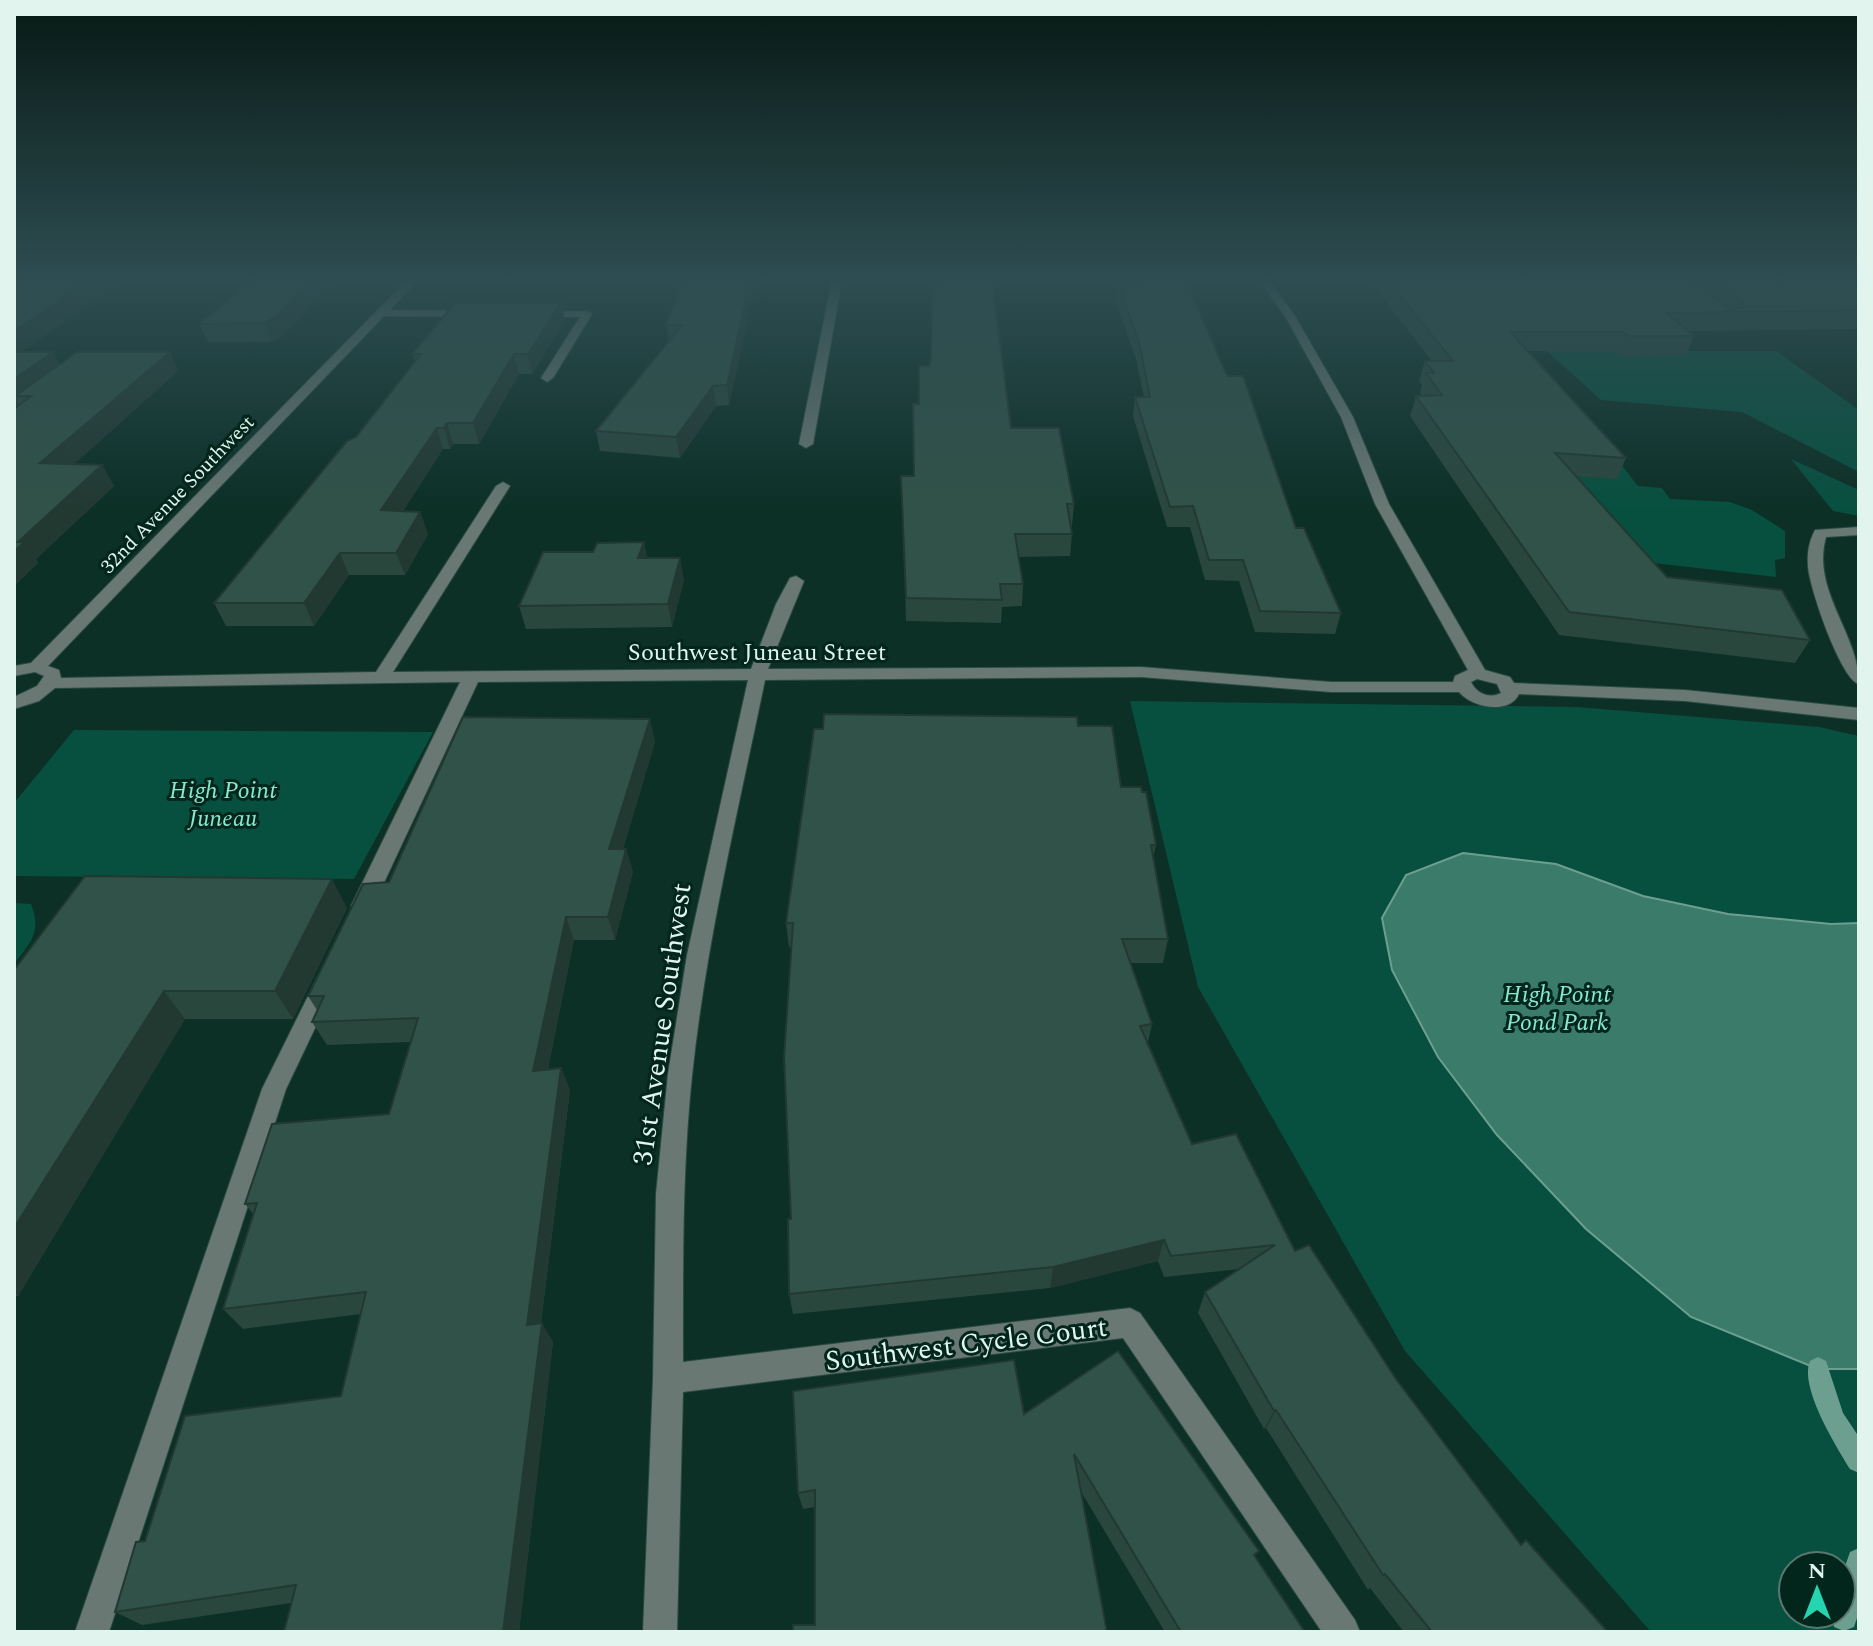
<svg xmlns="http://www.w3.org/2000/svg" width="1873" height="1646" font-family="Spectral,serif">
  <rect width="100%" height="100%" fill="#0c2f26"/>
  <!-- green -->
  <g fill="#075040" fill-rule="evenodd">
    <path d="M 1547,351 L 1776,351 L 1859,410 L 1859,472 L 1742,412 L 1601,400 Z"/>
    <path d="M 1534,440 L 1602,440 L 1638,486 L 1662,488 L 1670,499 L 1730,502 L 1752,510 L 1785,531 L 1785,558 L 1775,560 L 1776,577 L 1636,561 Z"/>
    <path d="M 1791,459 L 1859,490 L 1859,516 L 1833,511 Z"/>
    <path d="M 1130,701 L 1577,707 L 1819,727 L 1859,736 L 1859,1632 L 1651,1632 L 1405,1351 L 1198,987 ZM 1793,1566 L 1841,1566 L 1841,1614 L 1793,1614 Z"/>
    <path d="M 74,730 L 433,732 L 354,879 L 14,876 L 14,803 Z"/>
    <path d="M 14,903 L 31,904 C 42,932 31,942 14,964 Z"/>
  </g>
  <!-- water -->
  <path fill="#3b7b69" stroke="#6d9f91" stroke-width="2" d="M 1463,853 L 1556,864 L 1643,896 L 1728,914 L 1831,924 L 1859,923 L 1859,1369 L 1818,1369 L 1691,1317 L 1586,1229 L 1497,1135 L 1438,1057 L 1392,970 L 1382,918 L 1406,875 Z"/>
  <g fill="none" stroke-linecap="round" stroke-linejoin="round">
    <!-- stream -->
    <g fill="#6d9f91" fill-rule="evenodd">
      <path d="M 1818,1357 L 1826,1361 L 1843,1413 L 1859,1437 L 1859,1473 L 1850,1469 C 1836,1446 1799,1387 1810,1361 Z"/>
      <path d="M 1859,1548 L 1859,1612 L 1854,1627 L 1844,1631 L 1834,1627 L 1831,1614 L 1841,1614 L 1841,1578 L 1850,1552 Z"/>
    </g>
    <!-- minor casing -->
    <g stroke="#2a4b42" stroke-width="2">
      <g id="minor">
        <path d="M 407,280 L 418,280 L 390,310 L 473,311 L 478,314 L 473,317 L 384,316 L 48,666 L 59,670 L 61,678 L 376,672 L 496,486 L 503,482 L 510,486 L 393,672 L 751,669 L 776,604 L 790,578 L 796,576 L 804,581 L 768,669 L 1141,667 L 1331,682 L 1453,682 L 1455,676 L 1468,670 L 1375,504 L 1341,417 L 1285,316 L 1259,280 L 1269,280 L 1295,316 L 1353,417 L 1389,504 L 1485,670 L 1510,677 L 1514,683 L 1685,690 L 1859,708 L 1859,720 L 1685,701 L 1519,694 C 1509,715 1473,708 1459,692 L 1331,692 L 1141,677 L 765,680 C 738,811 706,942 692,1076 C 682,1171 683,1266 683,1362 L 1130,1308 L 1140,1313 L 1355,1620 L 1360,1632 L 1322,1632 L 1123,1338 L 683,1392 L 677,1632 L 643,1632 L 653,1379 L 656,1194 L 668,1074 L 687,955 L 748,680 L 478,682 L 373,906 L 370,912 L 354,912 L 351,906 L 460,682 L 55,688 L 39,701 L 14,709 L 14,697 L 37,686 L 44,676 L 35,672 L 14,676 L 14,666 L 31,663 ZM 1477,679 L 1497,684 L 1501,693 C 1489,699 1477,694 1471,682 Z"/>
        <path d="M 832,280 L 842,280 L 813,444 L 806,448 L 799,444 Z"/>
        <path d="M 533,312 L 587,311 L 592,314 L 553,378 L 547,382 L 541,378 L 580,317 L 537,317 L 533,316 Z"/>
        <path d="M 1859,527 L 1859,535 L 1826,537 C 1811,591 1859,633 1859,684 C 1841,680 1809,587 1808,566 C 1807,553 1809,541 1815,530 Z"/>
        <path d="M 326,973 L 334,976 L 337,982 L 286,1089 L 109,1632 L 75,1632 L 262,1089 L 318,976 Z"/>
      </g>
    </g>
    <!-- minor -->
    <use href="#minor" fill="#697873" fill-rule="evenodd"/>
  </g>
  <!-- wall -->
  <g fill="#2a473e">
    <path d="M 14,280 L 125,280 L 21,352 L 59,364 L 170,352 L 178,371 L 74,464 L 102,465 L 114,486 L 36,559 L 38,563 L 14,586 L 20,405 L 19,404 L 14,407 Z"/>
    <path d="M 251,280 L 337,280 L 281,337 L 272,342 L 208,342 L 199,324 Z"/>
    <path d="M 756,280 L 729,405 L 716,406 L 680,458 L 600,451 L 596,431 L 669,342 L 666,325 Z"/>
    <path d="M 1131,280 L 1186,280 L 1227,376 L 1296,528 L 1341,613 L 1335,634 L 1255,632 L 1239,581 L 1205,580 L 1190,527 L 1167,527 L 1133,416 L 1135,397 L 1144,397 L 1136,359 L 1115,299 L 1117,282 L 1132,282 Z"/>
    <path d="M 1369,280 L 1859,280 L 1859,329 L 1688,331 L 1694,336 L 1686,355 L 1620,356 L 1615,351 L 1528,351 L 1626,458 L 1617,479 L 1576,476 L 1667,577 L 1810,640 L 1795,663 L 1559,635 L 1410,416 L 1416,396 L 1422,396 L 1420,393 L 1422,385 L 1419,381 L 1425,361 L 1432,361 Z"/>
    <path d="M 939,287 L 1011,428 L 1074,504 L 1072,526 L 1071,526 L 1072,534 L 1070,556 L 1019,557 L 1023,584 L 1022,606 L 1002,607 L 1001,623 L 906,621 L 901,476 L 914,476 L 919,404 L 931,360 Z"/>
    <path d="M 561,303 L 565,321 L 532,374 L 519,374 L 479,444 L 453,444 L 450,449 L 443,449 L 403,511 L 420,512 L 428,534 L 405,575 L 349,575 L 314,626 L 226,626 L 214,603 L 356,437 L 415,362 L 412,354 Z"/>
    <path d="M 644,542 L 647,558 L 684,580 L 672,627 L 526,629 L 519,606 L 593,552 Z"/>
    <path d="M 1078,726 L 1121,787 L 1156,845 L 1153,858 L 1168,939 L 1163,963 L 1130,963 L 1152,1024 L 1148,1042 L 1192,1144 L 1295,1251 L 1396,1379 L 1520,1544 L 1608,1632 L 1404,1632 L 1370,1588 L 1368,1590 L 1266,1428 L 1264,1429 L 1198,1313 L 1205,1292 L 1240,1269 L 1164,1277 L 1158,1261 L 1050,1288 L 793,1314 L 789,1294 L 791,1219 L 791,947 L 789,947 L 786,923 Z"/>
    <path d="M 655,742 L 623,849 L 626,849 L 633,872 L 615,940 L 574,940 L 548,1069 L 561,1068 L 570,1090 L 541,1323 L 553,1342 L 519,1632 L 284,1632 L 291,1603 L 142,1625 L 115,1612 L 145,1541 L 341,1396 L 361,1314 L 243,1329 L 223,1309 L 253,1214 L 245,1204 L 389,1114 L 411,1042 L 327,1045 L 312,1022 L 317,1010 L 308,996 L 389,882 Z"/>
    <path d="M 347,908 L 293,1019 L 185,1019 L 18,1296 L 14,1296 L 14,970 Z"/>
    <path d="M 1024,1414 L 1255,1556 L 1305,1632 L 1165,1632 L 1080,1490 L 1107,1632 L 815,1625 L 815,1507 L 803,1509 L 798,1493 Z"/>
  </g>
  <!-- shaded-wall -->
  <g fill="#223932">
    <path d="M 90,280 L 125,280 L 14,357 L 14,331 Z"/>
    <path d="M 313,280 L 337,280 L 281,337 L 272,342 L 264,323 Z"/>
    <path d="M 750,280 L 756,280 L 729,405 L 727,385 Z"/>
    <path d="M 561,303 L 565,321 L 532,374 L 528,354 Z"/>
    <path d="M 53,352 L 63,371 L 15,396 L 19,404 L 14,407 L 14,379 Z"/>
    <path d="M 170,352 L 178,371 L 52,484 L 40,463 Z"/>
    <path d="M 514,354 L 519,374 L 479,444 L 473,423 Z"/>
    <path d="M 713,386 L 716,406 L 680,458 L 676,437 Z"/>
    <path d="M 447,423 L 453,444 L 450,449 L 444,428 Z"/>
    <path d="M 437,428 L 443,449 L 389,532 L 381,510 Z"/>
    <path d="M 102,465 L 114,486 L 36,559 L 38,563 L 14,586 L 14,551 L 18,542 Z"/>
    <path d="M 420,512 L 428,534 L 405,575 L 396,553 Z"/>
    <path d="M 644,542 L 648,565 L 638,558 Z"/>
    <path d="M 340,553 L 349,575 L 314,626 L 304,603 Z"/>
    <path d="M 680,558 L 684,580 L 672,627 L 668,604 Z"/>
    <path d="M 650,719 L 655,742 L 616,872 L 609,849 Z"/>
    <path d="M 626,849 L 633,872 L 615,940 L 608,917 Z"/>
    <path d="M 332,879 L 347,908 L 293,1019 L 275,991 Z"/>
    <path d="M 566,917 L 574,940 L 543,1093 L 533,1071 Z"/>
    <path d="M 164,991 L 185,1019 L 18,1296 L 14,1292 L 14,1228 Z"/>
    <path d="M 561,1068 L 570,1090 L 538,1344 L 527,1325 Z"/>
    <path d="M 1164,1240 L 1158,1261 L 1050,1288 L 1053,1267 Z"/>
    <path d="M 542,1323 L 553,1342 L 519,1632 L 503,1632 Z"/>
    <path d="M 1276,1410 L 1266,1428 L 1264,1429 L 1274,1411 Z"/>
  </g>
  <!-- building -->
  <g fill="#315248" stroke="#223932" stroke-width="2">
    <path d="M 14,280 L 90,280 L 14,331 Z"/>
    <path d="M 251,280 L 313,280 L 274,318 L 264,323 L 199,324 Z"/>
    <path d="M 682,280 L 750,280 L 727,385 L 713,386 L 676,437 L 596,431 L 682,325 L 666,325 Z"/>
    <path d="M 940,280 L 992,280 L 1011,428 L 1059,428 L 1074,504 L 1067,504 L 1072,534 L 1015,534 L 1023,584 L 1000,584 L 1002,600 L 906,598 L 901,476 L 914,476 L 913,404 L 919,404 L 919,366 L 929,366 L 931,360 L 932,287 L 939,287 Z"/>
    <path d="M 1139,280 L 1186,280 L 1227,376 L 1243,376 L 1296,528 L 1304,528 L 1341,613 L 1260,611 L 1243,560 L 1209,560 L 1193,506 L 1170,507 L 1135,397 L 1150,397 L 1139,342 L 1117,282 L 1140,282 Z"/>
    <path d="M 1387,280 L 1692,280 L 1731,310 L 1744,307 L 1744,303 L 1712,280 L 1859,280 L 1859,310 L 1667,313 L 1694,336 L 1628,336 L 1623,332 L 1510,332 L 1626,458 L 1555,453 L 1667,577 L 1782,590 L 1810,640 L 1569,612 L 1416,396 L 1442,395 L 1426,373 L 1434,373 L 1425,361 L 1453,361 Z"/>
    <path d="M 455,303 L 561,303 L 528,354 L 514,354 L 473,423 L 447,423 L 444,428 L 437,428 L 381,510 L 420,512 L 396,553 L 340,553 L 304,603 L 214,603 L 347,441 L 356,437 L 421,354 L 412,354 Z"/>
    <path d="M 14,352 L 53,352 L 14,379 Z"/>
    <path d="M 77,352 L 170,352 L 40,463 L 102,465 L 18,542 L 25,542 L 14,551 L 14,409 L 31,396 L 15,396 Z"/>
    <path d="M 644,542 L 638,558 L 680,558 L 668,604 L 519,606 L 543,552 L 593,552 L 597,543 Z"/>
    <path d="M 824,714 L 1077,717 L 1078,726 L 1112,726 L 1121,787 L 1141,787 L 1142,792 L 1146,792 L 1156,845 L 1151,845 L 1168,939 L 1122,939 L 1152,1024 L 1140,1026 L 1192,1144 L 1236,1134 L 1295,1251 L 1309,1245 L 1396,1379 L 1521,1545 L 1526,1540 L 1608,1632 L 1432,1632 L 1385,1574 L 1383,1575 L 1276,1410 L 1274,1411 L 1205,1292 L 1275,1245 L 1171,1256 L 1164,1240 L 1053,1267 L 789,1294 L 788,1219 L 791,1219 L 784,1057 L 793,923 L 786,923 L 814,729 L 823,729 Z"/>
    <path d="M 463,717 L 650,719 L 609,849 L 626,849 L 608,917 L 566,917 L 533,1071 L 561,1068 L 527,1325 L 542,1323 L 503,1632 L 284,1632 L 296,1585 L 115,1612 L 136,1542 L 145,1541 L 185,1416 L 341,1396 L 366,1292 L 223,1309 L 257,1203 L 245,1204 L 272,1124 L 389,1114 L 418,1018 L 312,1022 L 324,996 L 308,996 L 363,884 L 389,882 Z"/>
    <path d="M 85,876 L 332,879 L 275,991 L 164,991 L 14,1228 L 14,1024 L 15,1022 L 14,1022 L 14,970 Z"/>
    <path d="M 1118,1351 L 1259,1551 L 1254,1555 L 1305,1632 L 1181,1632 L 1074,1454 L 1107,1632 L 793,1632 L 793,1625 L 815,1625 L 815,1490 L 798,1493 L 793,1391 L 1014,1360 L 1024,1414 Z"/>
  </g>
  <!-- sky -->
  <linearGradient id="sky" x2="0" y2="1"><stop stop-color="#071a15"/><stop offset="0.55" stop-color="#2e4d52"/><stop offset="1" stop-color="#2e4d52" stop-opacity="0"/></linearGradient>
  <rect width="1873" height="510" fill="url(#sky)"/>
  <g text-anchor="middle" stroke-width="6" stroke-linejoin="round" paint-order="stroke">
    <!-- far-street labels -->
    <g font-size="20" fill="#e1f4ed" stroke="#02251c">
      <text transform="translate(177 494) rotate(-46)" y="7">32nd Avenue Southwest</text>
    </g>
    <!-- street labels -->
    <g font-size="24" fill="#e1f4ed" stroke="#02251c">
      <text x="757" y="660">Southwest Juneau Street</text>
    </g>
    <!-- park labels -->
    <g font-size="24" font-style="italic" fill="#86e8cc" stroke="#02251c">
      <text x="223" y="798">High Point<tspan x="223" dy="28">Juneau</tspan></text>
      <text x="1557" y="1002">High Point<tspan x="1557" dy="28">Pond Park</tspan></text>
    </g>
    <!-- near-street labels -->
    <g font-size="28" fill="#e1f4ed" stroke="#02251c">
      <text transform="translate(661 1024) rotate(-82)" y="10">31st Avenue Southwest</text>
      <text transform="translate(966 1343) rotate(-7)" y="10">Southwest Cycle Court</text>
    </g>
  </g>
  <!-- border -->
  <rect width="1873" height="1646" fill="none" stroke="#e1f4ed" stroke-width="32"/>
  <!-- north arrow -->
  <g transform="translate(1817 1590)"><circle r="38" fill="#02251c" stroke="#5b7870" stroke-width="2"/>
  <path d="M0-6L14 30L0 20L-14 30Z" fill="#24d5af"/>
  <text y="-12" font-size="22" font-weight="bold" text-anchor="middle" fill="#e1f4ed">N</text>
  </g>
</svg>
